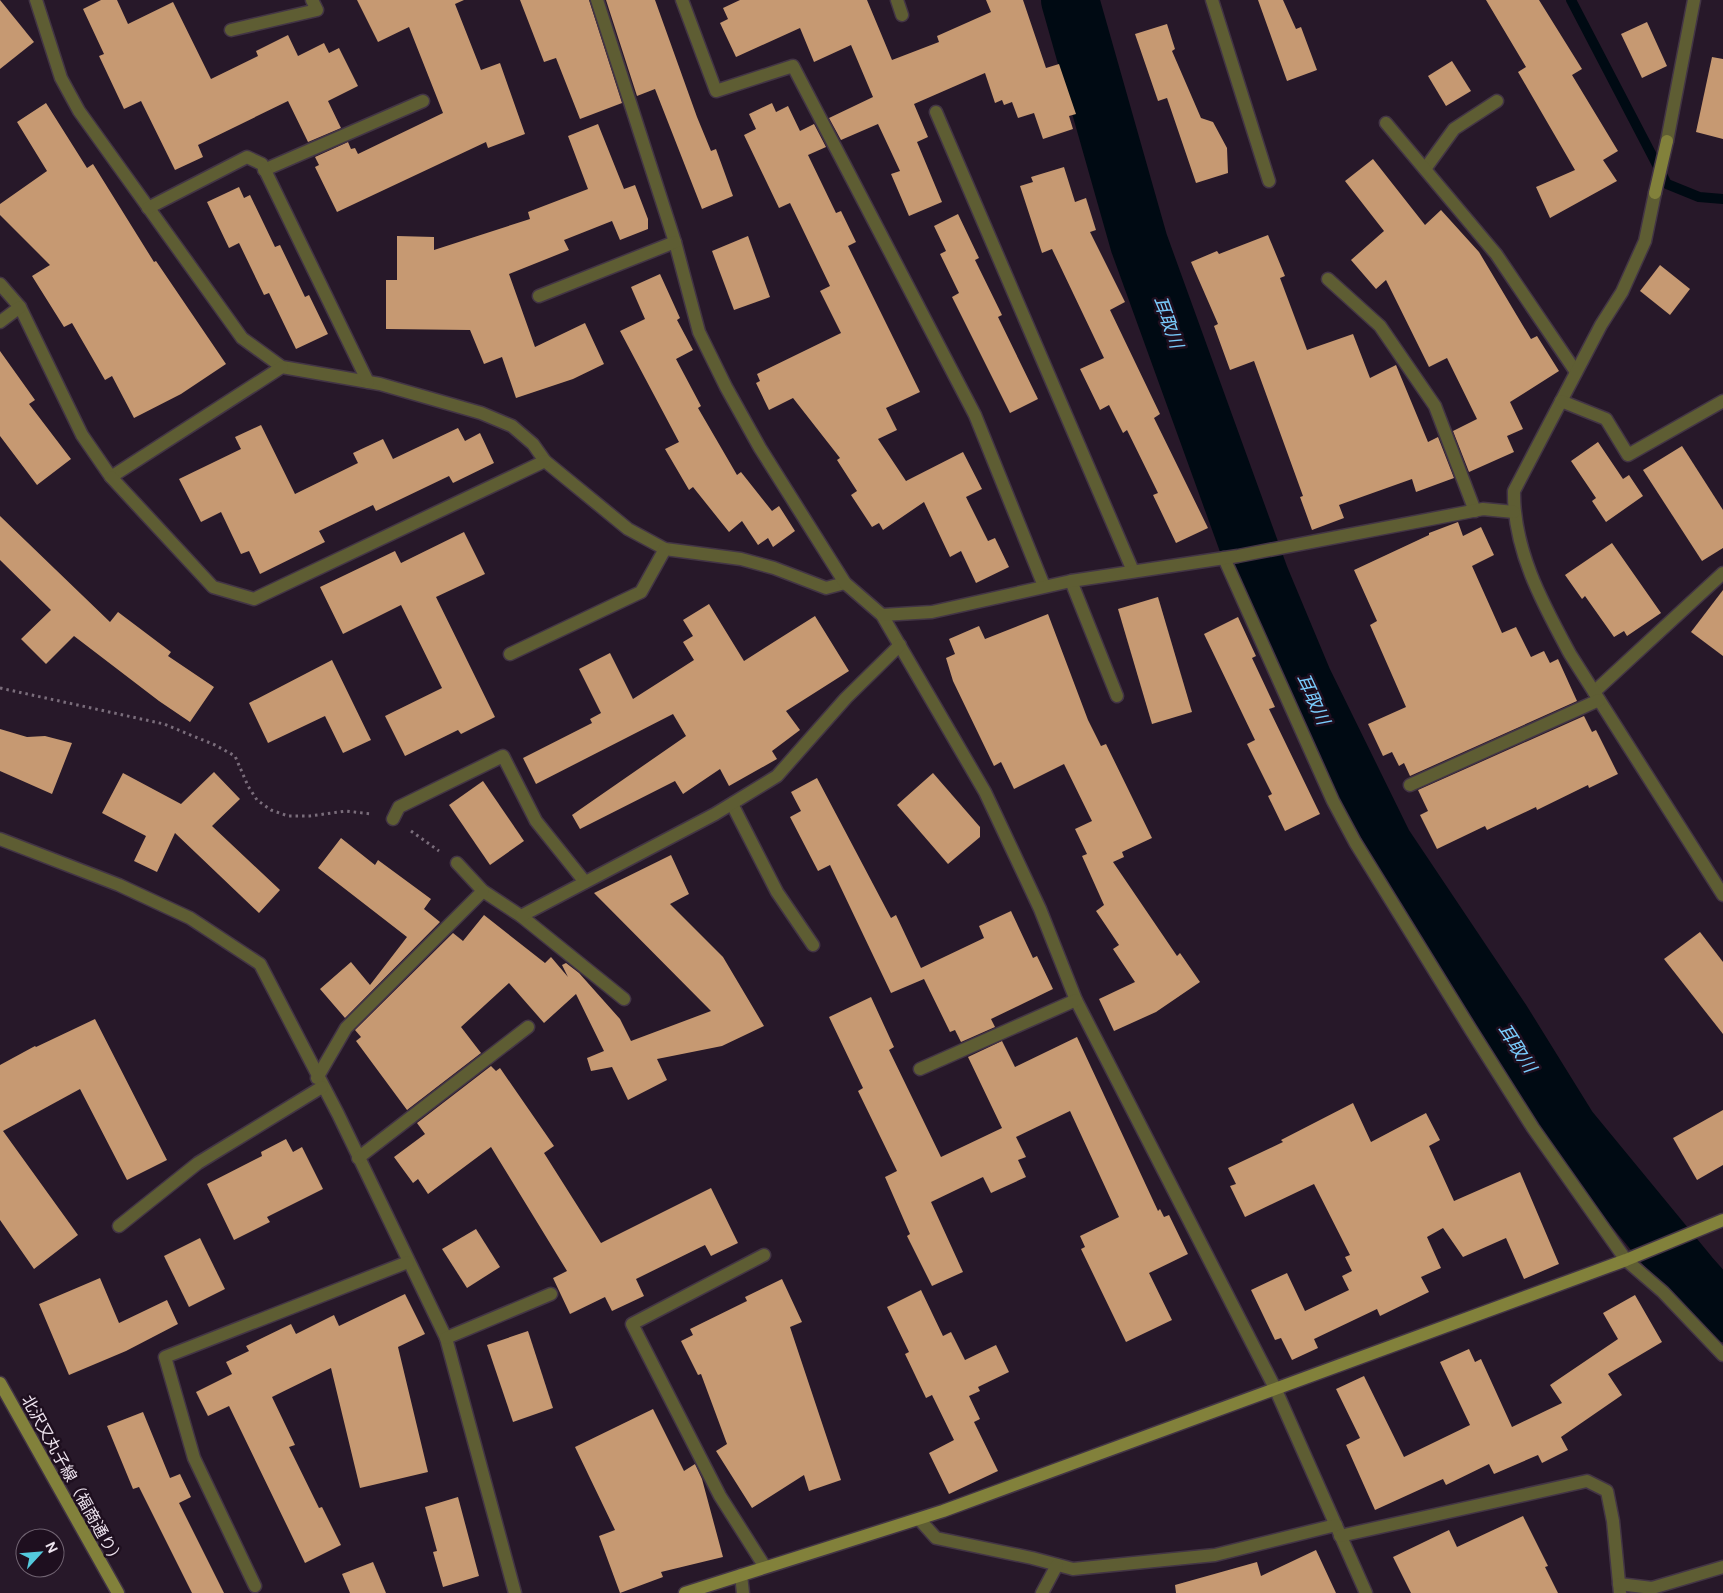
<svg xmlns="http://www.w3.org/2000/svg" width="1723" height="1593" font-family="'DM Sans','Noto Sans JP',sans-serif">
  <rect width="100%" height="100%" fill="#271829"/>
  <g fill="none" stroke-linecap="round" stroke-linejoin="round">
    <!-- stream -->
    <path stroke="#000a13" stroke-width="10" d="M 1571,0 L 1667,184 L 1699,197 L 1723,199"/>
    <!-- river -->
    <path stroke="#000a13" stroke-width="58" d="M 1070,0 L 1139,243 L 1260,577 L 1303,680 L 1384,845 L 1502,1021 L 1569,1129 L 1690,1276 L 1723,1313"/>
  </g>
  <!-- building -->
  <g fill="#c69972">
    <path d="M 0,0 L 34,42 L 0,69 Z"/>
    <path d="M 101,0 L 117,0 L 128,24 L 173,2 L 211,79 L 258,56 L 256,51 L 288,35 L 298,56 L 324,43 L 329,53 L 339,48 L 358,86 L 328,101 L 341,128 L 308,142 L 288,101 L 198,145 L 203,157 L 175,170 L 141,101 L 124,109 L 99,56 L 104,54 L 83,9 Z"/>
    <path d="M 357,0 L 464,0 L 455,4 L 481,70 L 500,63 L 525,134 L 488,148 L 486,142 L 337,212 L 315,167 L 319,165 L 315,157 L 348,142 L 351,149 L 355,148 L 358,154 L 443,113 L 409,27 L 378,42 Z"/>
    <path d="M 520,0 L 589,0 L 622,103 L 580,119 L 556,58 L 544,62 Z"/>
    <path d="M 606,0 L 655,0 L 697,117 L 711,151 L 716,149 L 733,196 L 702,209 L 655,89 L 637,96 Z"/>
    <path d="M 740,0 L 867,0 L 892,60 L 939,42 L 937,36 L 991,12 L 986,0 L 1023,0 L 1046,68 L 1059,64 L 1076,114 L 1069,116 L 1073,129 L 1043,139 L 1034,113 L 1018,118 L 1012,102 L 1004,105 L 1002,100 L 995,103 L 985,73 L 914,104 L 928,137 L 917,142 L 942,202 L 909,216 L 891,174 L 900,171 L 878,124 L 841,140 L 829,118 L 873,97 L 851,45 L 814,62 L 800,28 L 736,57 L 720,23 L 728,19 L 723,8 Z"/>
    <path d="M 1258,0 L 1283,0 L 1296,29 L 1301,27 L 1317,70 L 1287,81 Z"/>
    <path d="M 1486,0 L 1539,0 L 1582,69 L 1572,75 L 1618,151 L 1603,160 L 1617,181 L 1550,218 L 1536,187 L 1575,170 L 1518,72 L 1526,67 Z"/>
    <path d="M 1647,22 L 1667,66 L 1642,78 L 1621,34 Z"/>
    <path d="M 1167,24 L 1175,49 L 1172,51 L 1201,118 L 1213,122 L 1227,148 L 1228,173 L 1196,183 L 1167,98 L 1158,101 L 1135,34 Z"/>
    <path d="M 1712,57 L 1723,59 L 1723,139 L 1696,132 Z"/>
    <path d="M 1452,61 L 1471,91 L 1446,106 L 1428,76 Z"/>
    <path d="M 46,103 L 87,168 L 93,164 L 154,262 L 156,261 L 226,364 L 181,394 L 134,418 L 112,376 L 105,380 L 72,323 L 64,327 L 32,276 L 50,265 L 0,215 L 0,204 L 47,171 L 17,122 Z"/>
    <path d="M 772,103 L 776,112 L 788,106 L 800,131 L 814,124 L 826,147 L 808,155 L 836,213 L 841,211 L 856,242 L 848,246 L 920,392 L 886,408 L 897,430 L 878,439 L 906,481 L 963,452 L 982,489 L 966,497 L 988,541 L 995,538 L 1009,567 L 976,583 L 961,551 L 950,557 L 924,502 L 883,530 L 879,523 L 872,527 L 851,495 L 857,491 L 837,460 L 840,458 L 793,398 L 769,410 L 756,383 L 760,381 L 757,374 L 841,333 L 820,291 L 830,286 L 790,203 L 779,208 L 744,135 L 756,129 L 749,114 Z"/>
    <path d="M 598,124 L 624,189 L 635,185 L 648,219 L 648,229 L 620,240 L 612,221 L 564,240 L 569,250 L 509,274 L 535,347 L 585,323 L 604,364 L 573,379 L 516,398 L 502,357 L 484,364 L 470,330 L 386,329 L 386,280 L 397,280 L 397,236 L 434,237 L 434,250 L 530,219 L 528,212 L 588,189 L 568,136 Z"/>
    <path d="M 1373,159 L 1425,225 L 1441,210 L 1479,252 L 1531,339 L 1537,336 L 1559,371 L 1510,402 L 1523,429 L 1507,436 L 1514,452 L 1469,472 L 1453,431 L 1477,419 L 1447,358 L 1429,367 L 1386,280 L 1376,289 L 1351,260 L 1384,231 L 1345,181 Z"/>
    <path d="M 1064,167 L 1075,202 L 1086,198 L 1096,230 L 1090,232 L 1125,302 L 1110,310 L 1160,414 L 1154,418 L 1208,528 L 1176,543 L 1153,495 L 1158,493 L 1127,430 L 1123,433 L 1109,405 L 1100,410 L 1080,369 L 1104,358 L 1052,249 L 1042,253 L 1020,186 L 1033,182 L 1031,177 Z"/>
    <path d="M 239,187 L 244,198 L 250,195 L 275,247 L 280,245 L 305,297 L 309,295 L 328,334 L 296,349 L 269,293 L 264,295 L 239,243 L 229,248 L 207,202 Z"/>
    <path d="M 958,214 L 979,258 L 975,260 L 1002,315 L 998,317 L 1038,399 L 1010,413 L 952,297 L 959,293 L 940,254 L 946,251 L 934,226 Z"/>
    <path d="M 1268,235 L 1285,276 L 1280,278 L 1307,350 L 1353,334 L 1370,378 L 1396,365 L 1428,442 L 1438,437 L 1454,478 L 1416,492 L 1412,479 L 1339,505 L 1344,518 L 1312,530 L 1300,497 L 1303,496 L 1254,361 L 1230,370 L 1214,326 L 1218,324 L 1191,262 L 1217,251 L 1219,254 Z"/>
    <path d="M 748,236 L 770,297 L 734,310 L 712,251 Z"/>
    <path d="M 1660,265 L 1690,289 L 1670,315 L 1640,291 Z"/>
    <path d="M 660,274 L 680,318 L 677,320 L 693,350 L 676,359 L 701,406 L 698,408 L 737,475 L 741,472 L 772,511 L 779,506 L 795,531 L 773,547 L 768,538 L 758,545 L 742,521 L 729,532 L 693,487 L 689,490 L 665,449 L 679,442 L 620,331 L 645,319 L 631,287 Z"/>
    <path d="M 0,351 L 35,400 L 29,404 L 71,459 L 37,485 L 0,436 Z"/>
    <path d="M 261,425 L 295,494 L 358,463 L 353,453 L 383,439 L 393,459 L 458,428 L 465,441 L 480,433 L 494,463 L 453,483 L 449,476 L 376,511 L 373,505 L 319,531 L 325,542 L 260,574 L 249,551 L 241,554 L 221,512 L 201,522 L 179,479 L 241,449 L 235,437 Z"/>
    <path d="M 1598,442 L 1623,479 L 1629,475 L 1643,496 L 1606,522 L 1592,501 L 1596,498 L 1571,461 Z"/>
    <path d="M 1682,446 L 1723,510 L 1723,548 L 1702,561 L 1643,470 Z"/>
    <path d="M 0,516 L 110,622 L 118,612 L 171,652 L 168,656 L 214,687 L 190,722 L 159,701 L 74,636 L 46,664 L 21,639 L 51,610 L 0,560 Z"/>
    <path d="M 1458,522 L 1463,536 L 1481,527 L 1494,555 L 1472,566 L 1502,633 L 1516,627 L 1531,657 L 1544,651 L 1550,663 L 1558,659 L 1577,701 L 1410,776 L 1404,763 L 1399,766 L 1392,752 L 1383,756 L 1368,724 L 1406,707 L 1370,625 L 1377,621 L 1354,570 L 1429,535 L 1429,533 Z"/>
    <path d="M 464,532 L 485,574 L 436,597 L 495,717 L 461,734 L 458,730 L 405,756 L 385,716 L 442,688 L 401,605 L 343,634 L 320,587 L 395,551 L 401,563 Z"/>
    <path d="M 1612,543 L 1661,613 L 1627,636 L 1624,631 L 1614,637 L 1585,596 L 1582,599 L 1565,575 Z"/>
    <path d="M 1723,590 L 1723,656 L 1691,632 Z"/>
    <path d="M 1158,597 L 1192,712 L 1152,724 L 1118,609 Z"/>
    <path d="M 709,604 L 744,661 L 815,616 L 849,671 L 786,711 L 800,730 L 772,751 L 777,759 L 729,786 L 720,769 L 683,794 L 675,781 L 580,829 L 572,815 L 686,736 L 673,714 L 536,784 L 523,758 L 592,723 L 590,719 L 601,713 L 579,669 L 610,653 L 633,699 L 694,660 L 683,642 L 693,636 L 683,620 Z"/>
    <path d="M 1048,614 L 1088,720 L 1101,746 L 1106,744 L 1152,838 L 1122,852 L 1124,857 L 1113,862 L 1177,956 L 1180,953 L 1200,982 L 1156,1012 L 1114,1031 L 1099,999 L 1135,982 L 1113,949 L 1119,945 L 1096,911 L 1104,905 L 1082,856 L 1087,854 L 1075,829 L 1092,821 L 1064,764 L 1014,789 L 1001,762 L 994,766 L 953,681 L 946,658 L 955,654 L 949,639 L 979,626 L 985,639 Z"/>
    <path d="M 1238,617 L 1256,656 L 1252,658 L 1275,707 L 1269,709 L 1320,814 L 1285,831 L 1268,796 L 1272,794 L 1247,744 L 1255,740 L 1204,634 Z"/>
    <path d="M 332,660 L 371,740 L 343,753 L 325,716 L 268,743 L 249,703 Z"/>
    <path d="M 1584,716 L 1592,732 L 1596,730 L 1618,774 L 1589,788 L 1588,785 L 1537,810 L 1536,807 L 1487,830 L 1485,826 L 1437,849 L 1420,815 L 1428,811 L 1418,790 Z"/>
    <path d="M 0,729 L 27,737 L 45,736 L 72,743 L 52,794 L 0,771 Z"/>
    <path d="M 214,772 L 240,799 L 212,826 L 280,890 L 259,913 L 175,833 L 157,872 L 134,861 L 146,836 L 102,813 L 123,773 L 181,804 Z"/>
    <path d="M 933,773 L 980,827 L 980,837 L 948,864 L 897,805 Z"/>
    <path d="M 817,778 L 891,918 L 896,915 L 921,968 L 984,938 L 979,926 L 1011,911 L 1033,958 L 1037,956 L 1053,989 L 991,1019 L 995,1027 L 961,1042 L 955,1030 L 950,1032 L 924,979 L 891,993 L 830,865 L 818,871 L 790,817 L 801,811 L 791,792 Z"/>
    <path d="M 483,781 L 524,841 L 490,865 L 449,805 Z"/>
    <path d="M 341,838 L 375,865 L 378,860 L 431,899 L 424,909 L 440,922 L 345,1018 L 320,989 L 351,962 L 370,985 L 407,937 L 318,868 Z"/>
    <path d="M 671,855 L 689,894 L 670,904 L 723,957 L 764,1026 L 722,1046 L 657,1059 L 667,1080 L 628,1100 L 612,1067 L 591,1071 L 587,1058 L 604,1051 L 576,994 L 544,1023 L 509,983 L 461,1027 L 481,1053 L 407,1110 L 356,1041 L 361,1037 L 355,1030 L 453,933 L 463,941 L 484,915 L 545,963 L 551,957 L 568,977 L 562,965 L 566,963 L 579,973 L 620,1019 L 631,1041 L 711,1011 L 594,893 Z"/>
    <path d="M 1700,932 L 1723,962 L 1723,1034 L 1664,959 Z"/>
    <path d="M 871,997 L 894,1047 L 889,1050 L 941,1157 L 1002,1128 L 968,1057 L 1002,1041 L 1015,1067 L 1077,1037 L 1158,1211 L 1160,1209 L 1164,1217 L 1169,1215 L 1188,1254 L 1149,1273 L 1172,1320 L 1126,1342 L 1081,1249 L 1085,1247 L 1080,1236 L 1119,1217 L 1070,1111 L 1016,1137 L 1026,1157 L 1018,1160 L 1026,1177 L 991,1193 L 983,1177 L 931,1202 L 963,1272 L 932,1286 L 907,1236 L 910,1234 L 885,1177 L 897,1171 L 858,1091 L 863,1088 L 829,1017 Z"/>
    <path d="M 95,1019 L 167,1160 L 127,1180 L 80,1089 L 3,1131 L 78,1235 L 34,1269 L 0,1220 L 0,1065 L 35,1046 L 36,1047 Z"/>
    <path d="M 491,1066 L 496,1071 L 500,1068 L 554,1146 L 544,1153 L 601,1243 L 711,1188 L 738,1243 L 711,1256 L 705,1245 L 636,1279 L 644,1296 L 612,1311 L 605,1297 L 570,1314 L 553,1278 L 567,1271 L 491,1147 L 428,1194 L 418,1179 L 413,1183 L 394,1157 L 425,1134 L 417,1123 Z"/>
    <path d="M 1353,1103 L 1371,1142 L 1426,1113 L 1440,1140 L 1429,1146 L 1454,1201 L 1520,1172 L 1559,1264 L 1524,1279 L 1506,1238 L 1463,1257 L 1443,1228 L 1427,1237 L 1441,1268 L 1421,1277 L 1429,1292 L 1380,1316 L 1377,1309 L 1314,1339 L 1318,1348 L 1292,1360 L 1281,1338 L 1275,1340 L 1251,1290 L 1287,1273 L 1305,1311 L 1349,1290 L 1342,1276 L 1352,1271 L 1345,1257 L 1350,1255 L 1314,1184 L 1245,1217 L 1230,1186 L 1236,1184 L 1228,1168 L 1283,1142 L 1281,1140 Z"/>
    <path d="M 1723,1110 L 1723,1165 L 1697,1180 L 1673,1138 Z"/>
    <path d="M 286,1139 L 293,1152 L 302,1147 L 323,1189 L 267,1217 L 270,1222 L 234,1240 L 207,1184 L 262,1156 L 261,1152 Z"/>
    <path d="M 476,1229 L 500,1267 L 467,1288 L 442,1249 Z"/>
    <path d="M 200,1238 L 225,1289 L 189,1307 L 164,1256 Z"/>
    <path d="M 100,1278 L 119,1323 L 167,1300 L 178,1324 L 126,1351 L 69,1375 L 39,1304 Z"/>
    <path d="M 782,1279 L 802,1322 L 790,1327 L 841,1480 L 809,1491 L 804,1475 L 752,1508 L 716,1451 L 727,1444 L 701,1374 L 698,1375 L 681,1341 L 693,1335 L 690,1329 L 747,1301 L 745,1297 Z"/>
    <path d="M 921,1290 L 943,1336 L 951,1332 L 965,1360 L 996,1345 L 1009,1372 L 978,1387 L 980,1391 L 969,1396 L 980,1419 L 974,1422 L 998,1471 L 949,1494 L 929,1453 L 954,1440 L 932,1395 L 926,1398 L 905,1354 L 909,1352 L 887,1307 Z"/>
    <path d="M 405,1294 L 425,1334 L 398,1347 L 428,1472 L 360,1488 L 331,1368 L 272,1397 L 295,1445 L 289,1447 L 319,1508 L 322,1507 L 341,1545 L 305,1563 L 229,1406 L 208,1416 L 196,1392 L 232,1374 L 226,1362 L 249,1351 L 246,1346 L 291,1324 L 296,1334 L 334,1315 L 339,1326 Z"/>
    <path d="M 1635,1295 L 1662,1342 L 1608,1374 L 1622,1395 L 1561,1437 L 1568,1450 L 1542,1463 L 1538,1455 L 1494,1474 L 1489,1464 L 1446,1485 L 1443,1479 L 1375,1510 L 1346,1445 L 1360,1438 L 1336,1389 L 1364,1376 L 1404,1457 L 1470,1425 L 1440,1362 L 1469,1349 L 1475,1362 L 1481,1359 L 1512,1427 L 1562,1403 L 1550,1385 L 1618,1339 L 1603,1313 Z"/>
    <path d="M 528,1331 L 553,1408 L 513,1422 L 487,1345 Z"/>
    <path d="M 653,1409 L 684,1471 L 695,1464 L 702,1479 L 723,1557 L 661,1572 L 663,1577 L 620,1593 L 599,1536 L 615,1530 L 575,1447 Z"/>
    <path d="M 143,1412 L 170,1478 L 180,1474 L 191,1497 L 179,1503 L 224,1593 L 192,1593 L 139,1487 L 133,1489 L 107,1426 Z"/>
    <path d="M 458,1497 L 479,1576 L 443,1587 L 433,1552 L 437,1551 L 425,1507 Z"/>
    <path d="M 1523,1516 L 1548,1566 L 1545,1567 L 1558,1593 L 1411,1593 L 1393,1557 L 1449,1530 L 1457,1547 Z"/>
    <path d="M 1316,1550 L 1336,1593 L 1176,1593 L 1175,1585 L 1257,1562 L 1261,1576 Z"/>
    <path d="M 373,1562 L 386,1593 L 350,1593 L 342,1574 Z"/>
  </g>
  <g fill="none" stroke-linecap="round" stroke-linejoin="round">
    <!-- lane casing -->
    <g stroke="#433545" stroke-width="15">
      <g id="lane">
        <path d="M 1425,169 L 1454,129 L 1497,101"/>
        <path d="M 1594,692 L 1723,573"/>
      </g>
    </g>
    <!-- street casing -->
    <g stroke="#433545" stroke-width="15">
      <g id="street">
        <path d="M 36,0 L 61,78 L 79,111 L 242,338 L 282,367 L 380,384 L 481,413 L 512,426 L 533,444 L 545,461 L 628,529 L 665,549 L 741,559 L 774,568 L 826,588 L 845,583"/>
        <path d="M 597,0 L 675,242 L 699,332 L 726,387 L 760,448 L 845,583 L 882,615 L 985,792 L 1040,909 L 1076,1000 L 1275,1388 L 1366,1593"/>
        <path d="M 682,0 L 716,91 L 793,66 L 975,415 L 1044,586"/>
        <path d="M 897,0 L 902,15"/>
        <path d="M 1212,0 L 1269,181"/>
        <path d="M 231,30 L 317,10 L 312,0"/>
        <path d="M 936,112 L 1133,571"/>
        <path d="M 1386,123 L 1496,254 L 1576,372"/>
        <path d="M 1667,141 L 1694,0"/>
        <path d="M 264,170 L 423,101"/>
        <path d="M 1655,193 L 1645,241 L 1622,292 L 1601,325 L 1514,491 C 1513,550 1543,604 1570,654 L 1723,895"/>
        <path d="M 148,208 L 247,157 L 262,164 L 368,382"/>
        <path d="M 1328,279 L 1380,326 L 1435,406 L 1475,511"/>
        <path d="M 0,284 L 20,307 L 82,435 L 111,477 L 282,367"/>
        <path d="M 539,296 L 675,242"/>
        <path d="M 0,322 L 20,307"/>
        <path d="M 1561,401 L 1606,419 L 1628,455 L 1723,401"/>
        <path d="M 111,477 L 213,587 L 254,599 L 545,461"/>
        <path d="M 1224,558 L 1333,801 L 1355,842 L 1471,1030 L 1533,1128 L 1626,1260 L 1663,1292 L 1723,1355"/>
        <path d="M 1071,581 L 1117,696"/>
        <path d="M 882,615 L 932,612 L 1071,581 L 1238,556 L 1483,509 L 1514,512"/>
        <path d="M 510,654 L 641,592 L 665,549"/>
        <path d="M 1410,785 L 1599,700"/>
        <path d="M 732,804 L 777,892 L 813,945"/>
        <path d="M 393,819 L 399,807 L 503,756 L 536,821 L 585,882"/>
        <path d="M 0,839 L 119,885 L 190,918 L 260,964 L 338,1114 L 446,1338 L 515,1593"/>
        <path d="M 457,863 L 483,891 L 521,916 L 624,999"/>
        <path d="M 521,916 L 715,814 L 777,776 L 846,698 L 900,645"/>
        <path d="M 920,1069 L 1076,1000"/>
        <path d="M 317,1078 L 346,1028 L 483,891"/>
        <path d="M 358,1158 L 528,1027"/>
        <path d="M 119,1226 L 198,1163 L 322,1087"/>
        <path d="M 764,1255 L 632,1324 L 720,1496 L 765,1567"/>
        <path d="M 446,1338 L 551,1294"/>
        <path d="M 919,1519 L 936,1538 L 1032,1558 L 1073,1569 L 1215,1555 L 1336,1525"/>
        <path d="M 1340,1536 L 1587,1481 L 1607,1491 L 1613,1521 L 1620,1593"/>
        <path d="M 741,1575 L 743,1593"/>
        <path d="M 1619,1584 L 1652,1588 L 1723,1567"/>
        <path d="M 255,1586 L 194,1458 L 165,1357 L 408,1262"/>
        <path d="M 1042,1593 L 1057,1565"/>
      </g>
    </g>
    <!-- secondary casing -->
    <g stroke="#433545" stroke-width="15">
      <g id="secondary">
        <path d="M 1655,193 L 1667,141"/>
        <path d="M 0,1383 L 118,1593"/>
        <path d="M 685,1593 L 943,1511 L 1626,1260 L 1723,1220"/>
      </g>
    </g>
    <!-- path -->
    <g stroke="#7a6d7b" stroke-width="3" stroke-dasharray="2.5 4" stroke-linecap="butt">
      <path d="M 0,688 L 164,724 L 215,745 L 235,756 L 248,786 L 257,800 L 271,810 L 288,816 L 310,816 L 346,811 L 372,814"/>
      <path d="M 411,831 L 439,851"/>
    </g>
    <!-- lane -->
    <use href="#lane" stroke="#5e5d33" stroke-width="12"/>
    <!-- street -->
    <use href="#street" stroke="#5e5d33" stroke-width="12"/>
    <!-- secondary -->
    <use href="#secondary" stroke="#82813b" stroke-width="12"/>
  </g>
  <g text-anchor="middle" stroke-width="5" stroke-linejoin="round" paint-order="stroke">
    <!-- street labels -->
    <g font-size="16" fill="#eee4ef" stroke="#1e0f1f">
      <text transform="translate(73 1480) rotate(61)" y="6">北沢又丸子線（福商通り）</text>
    </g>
    <!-- water labels -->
    <g font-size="18" font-style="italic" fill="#7accfd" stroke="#1e0f1f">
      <text transform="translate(1168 322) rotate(70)" y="6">耳取川</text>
      <text transform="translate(1313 699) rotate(65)" y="6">耳取川</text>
      <text transform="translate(1517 1048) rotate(57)" y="6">耳取川</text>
    </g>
  </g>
  <!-- north arrow -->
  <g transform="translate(40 1553) rotate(64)"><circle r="24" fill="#1e0f1f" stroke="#716472"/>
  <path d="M0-4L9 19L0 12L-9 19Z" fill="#54cadd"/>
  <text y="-8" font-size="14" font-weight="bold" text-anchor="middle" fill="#eee4ef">N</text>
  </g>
</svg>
